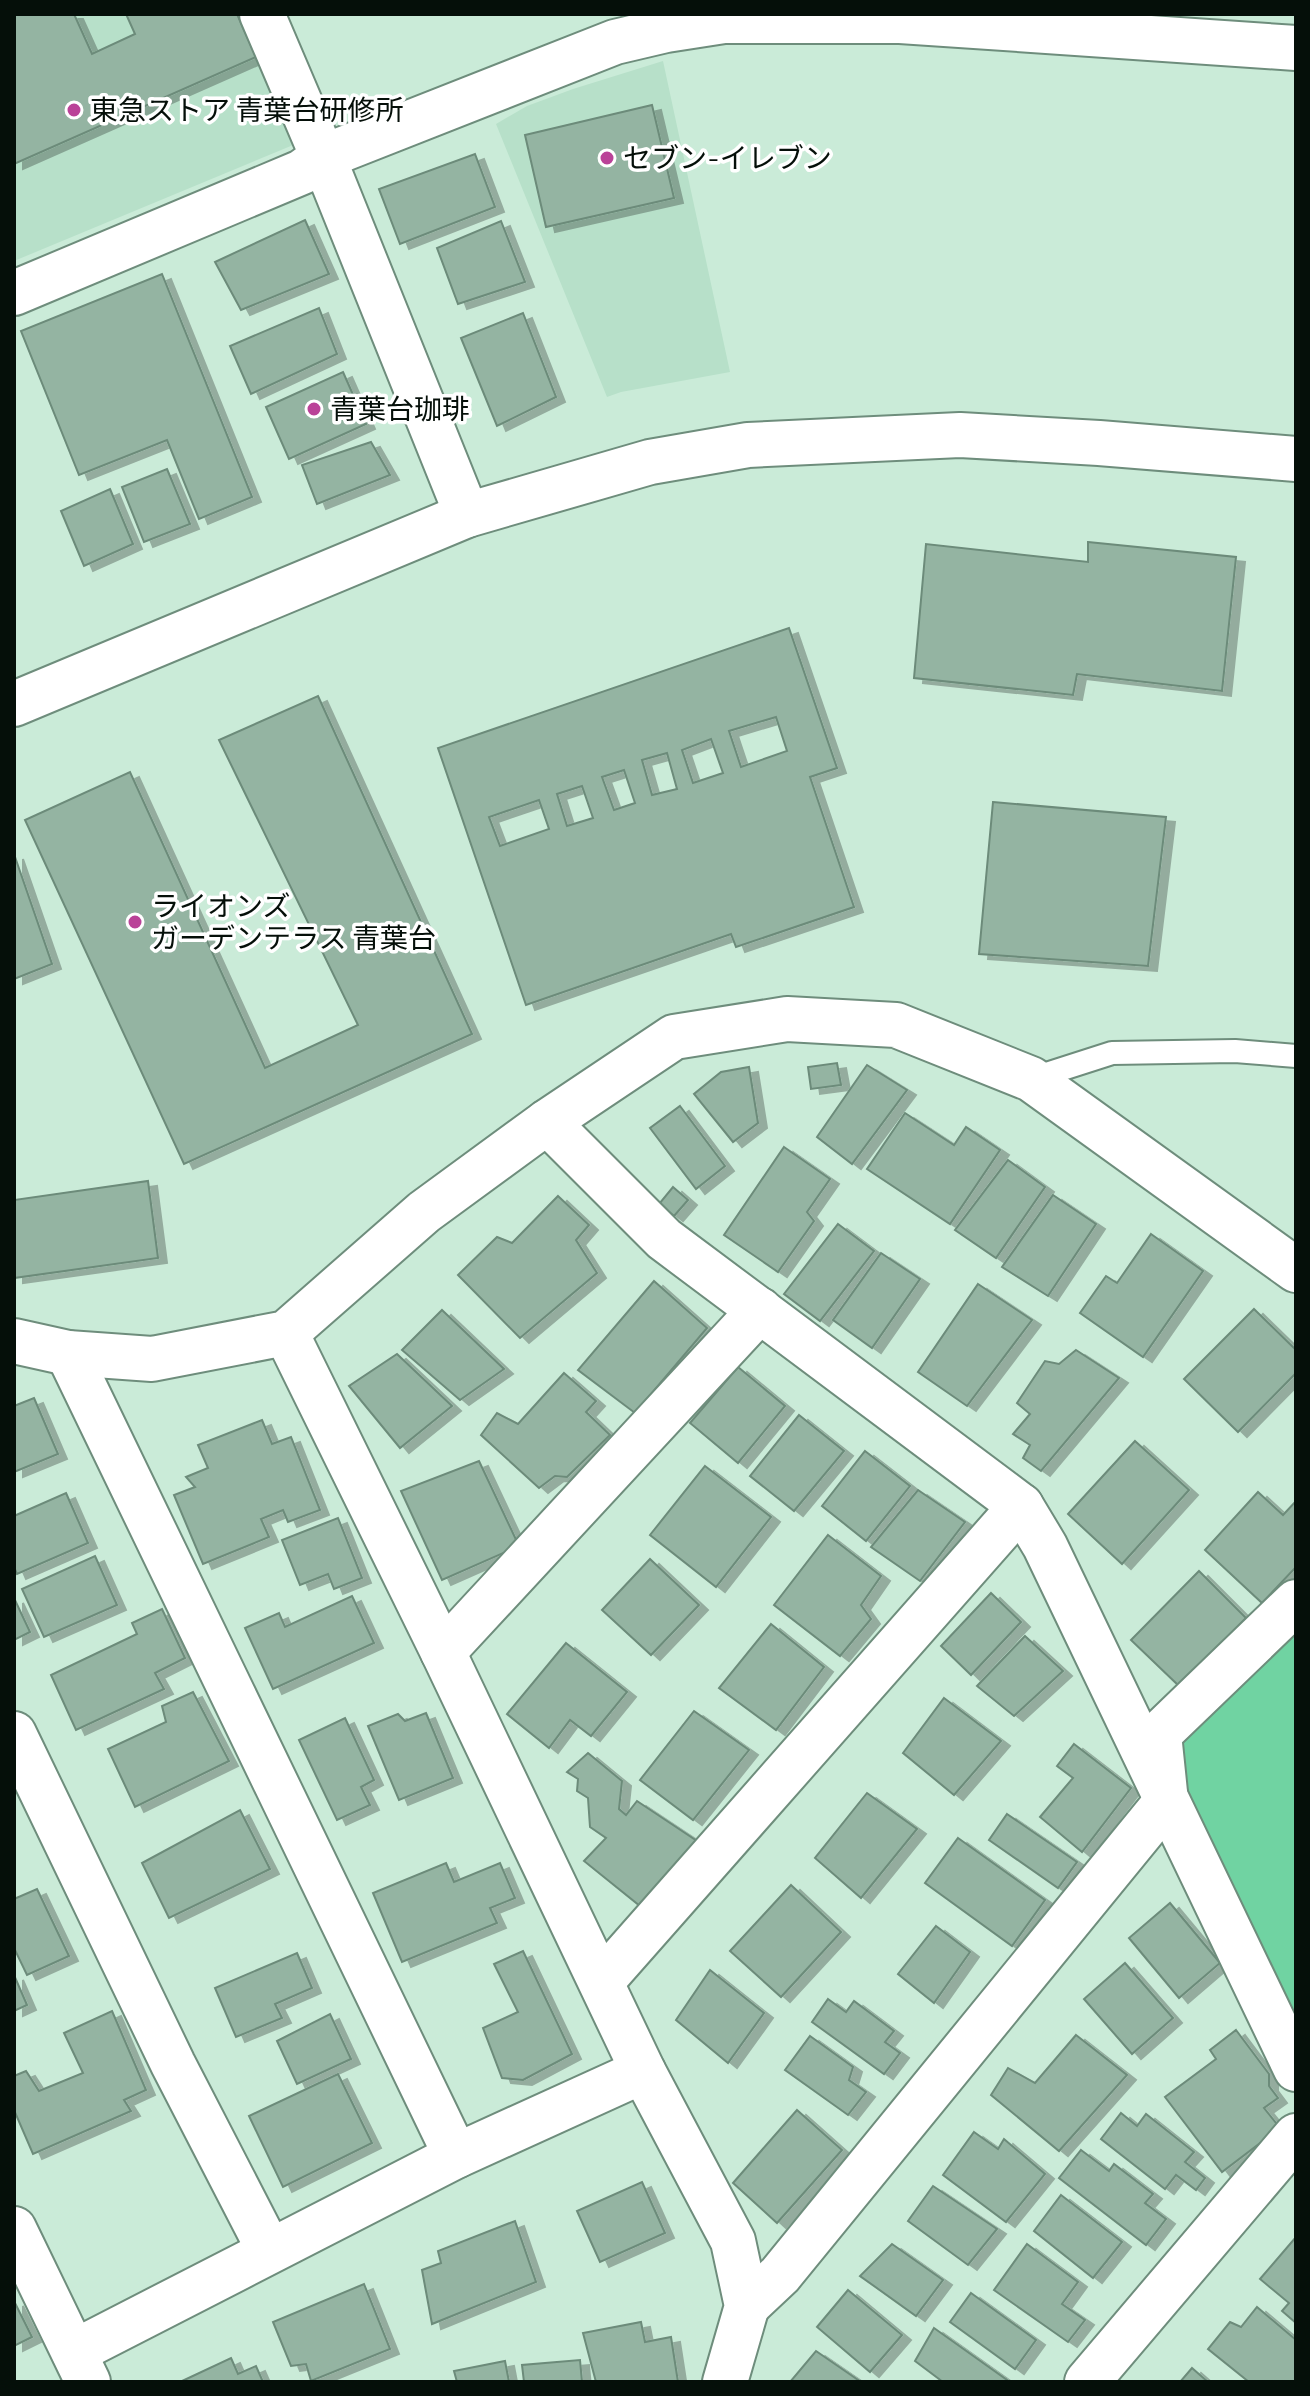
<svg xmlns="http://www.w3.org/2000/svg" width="1310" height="2396" font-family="Bitter,'Noto Sans JP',serif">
  <defs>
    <filter id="shadow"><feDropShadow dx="9" dy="5" stdDeviation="0" flood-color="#0004"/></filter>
  </defs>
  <rect width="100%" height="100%" fill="#caebd8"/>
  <!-- built -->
  <g fill="#b7e0c9">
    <path d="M 14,14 L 243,14 L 298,143 L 14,261 Z"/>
    <path d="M 663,61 L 730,372 L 621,392 L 607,397 L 496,124 L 527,106 L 573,89 Z"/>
  </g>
  <!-- green -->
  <path fill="#70d3a2" d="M 1296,1602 L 1296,2062 L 1159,1734 Z"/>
  <!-- building -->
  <g fill="#94b4a2" stroke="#6c8b7a" stroke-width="2" fill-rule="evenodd" filter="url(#shadow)">
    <path d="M 14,14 L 74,14 L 92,54 L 135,34 L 126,14 L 237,14 L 256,57 L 14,164 Z"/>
    <path d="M 652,105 L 674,198 L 546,227 L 525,135 Z"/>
    <path d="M 475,154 L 495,207 L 400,244 L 379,189 Z"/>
    <path d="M 305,220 L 329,274 L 241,310 L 215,262 Z"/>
    <path d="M 501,221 L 525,282 L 458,304 L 437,248 Z"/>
    <path d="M 162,274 L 252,497 L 199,519 L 167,440 L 79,475 L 21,331 Z"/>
    <path d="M 319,308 L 337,354 L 251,394 L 230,346 Z"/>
    <path d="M 523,313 L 556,397 L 497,426 L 461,338 Z"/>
    <path d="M 343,372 L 366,424 L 289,459 L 266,407 Z"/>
    <path d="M 371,442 L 390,475 L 317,504 L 302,465 Z"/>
    <path d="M 167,469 L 190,524 L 144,542 L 122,487 Z"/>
    <path d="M 110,489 L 133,544 L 84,566 L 61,511 Z"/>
    <path d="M 1088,542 L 1236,557 L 1222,691 L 1077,674 L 1073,695 L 914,678 L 926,544 L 1088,562 Z"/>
    <path d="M 789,628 L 837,768 L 810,777 L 854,907 L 736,947 L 731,934 L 526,1005 L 438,748 ZM 776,717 L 787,751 L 741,767 L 729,731 ZM 711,739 L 723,773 L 693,783 L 682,750 ZM 667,753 L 677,789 L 652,795 L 642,760 ZM 624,770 L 635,803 L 614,810 L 602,777 ZM 582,786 L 593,818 L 567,826 L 557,794 ZM 539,800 L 549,829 L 500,846 L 489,817 Z"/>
    <path d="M 318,696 L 472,1034 L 184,1164 L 25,820 L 130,772 L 265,1068 L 358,1025 L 219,740 Z"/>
    <path d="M 993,802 L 1166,817 L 1148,966 L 979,954 Z"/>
    <path d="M 14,854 L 52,964 L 14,979 Z"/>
    <path d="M 837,1063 L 841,1085 L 811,1089 L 808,1067 Z"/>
    <path d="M 867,1065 L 907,1090 L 852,1164 L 817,1137 Z"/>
    <path d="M 749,1067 L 758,1123 L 733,1142 L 694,1094 L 721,1072 Z"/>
    <path d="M 680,1106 L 725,1166 L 696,1189 L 650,1128 Z"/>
    <path d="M 905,1113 L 954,1145 L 966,1127 L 1000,1150 L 950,1224 L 867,1169 Z"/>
    <path d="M 784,1147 L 830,1179 L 807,1212 L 814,1221 L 778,1272 L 724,1235 Z"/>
    <path d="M 1008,1160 L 1045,1187 L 996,1258 L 955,1230 Z"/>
    <path d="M 148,1181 L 158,1258 L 14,1278 L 14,1200 Z"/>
    <path d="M 673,1187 L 688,1200 L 674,1216 L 659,1204 Z"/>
    <path d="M 1053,1195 L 1096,1224 L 1048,1296 L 1002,1267 Z"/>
    <path d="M 558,1196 L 589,1225 L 576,1240 L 597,1273 L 520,1338 L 458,1275 L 497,1237 L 512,1243 Z"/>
    <path d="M 838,1224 L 874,1251 L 820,1321 L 784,1294 Z"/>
    <path d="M 1151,1234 L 1203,1271 L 1143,1357 L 1080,1313 L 1106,1276 L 1117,1283 Z"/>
    <path d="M 881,1253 L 920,1279 L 872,1348 L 833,1320 Z"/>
    <path d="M 654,1281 L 707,1328 L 635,1413 L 578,1370 Z"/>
    <path d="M 978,1284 L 1032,1320 L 967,1406 L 918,1372 Z"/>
    <path d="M 1254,1309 L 1296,1350 L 1296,1373 L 1238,1432 L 1184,1379 Z"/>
    <path d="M 442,1310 L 504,1369 L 460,1400 L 402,1350 Z"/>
    <path d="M 1076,1350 L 1119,1378 L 1041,1471 L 1023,1458 L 1030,1445 L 1013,1434 L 1030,1414 L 1017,1403 L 1045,1361 L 1059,1364 Z"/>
    <path d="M 397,1354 L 452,1406 L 400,1448 L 349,1386 Z"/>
    <path d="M 738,1367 L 785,1406 L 738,1463 L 690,1423 Z"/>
    <path d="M 564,1373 L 596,1401 L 586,1412 L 610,1435 L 567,1477 L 555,1476 L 539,1488 L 481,1435 L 497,1413 L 518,1424 Z"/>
    <path d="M 34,1398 L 58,1454 L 14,1472 L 14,1406 Z"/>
    <path d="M 799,1415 L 844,1451 L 794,1511 L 750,1476 Z"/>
    <path d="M 262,1420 L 272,1444 L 291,1437 L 320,1510 L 288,1522 L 283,1510 L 261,1519 L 269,1537 L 203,1564 L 174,1495 L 195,1487 L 186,1477 L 208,1468 L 198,1445 Z"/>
    <path d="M 1135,1441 L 1189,1490 L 1122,1564 L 1068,1514 Z"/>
    <path d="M 865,1451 L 910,1486 L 866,1541 L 822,1506 Z"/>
    <path d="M 479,1461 L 519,1546 L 442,1580 L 401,1491 Z"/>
    <path d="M 705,1466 L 771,1517 L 716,1587 L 650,1535 Z"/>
    <path d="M 918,1490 L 965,1522 L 920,1581 L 871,1547 Z"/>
    <path d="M 1258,1492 L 1283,1515 L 1296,1501 L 1296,1567 L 1262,1603 L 1205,1550 Z"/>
    <path d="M 66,1493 L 88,1543 L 17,1574 L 14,1567 L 14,1516 Z"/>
    <path d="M 338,1518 L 362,1578 L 334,1589 L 328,1574 L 300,1585 L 282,1540 Z"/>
    <path d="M 828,1535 L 881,1576 L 861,1605 L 871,1619 L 840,1656 L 774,1605 Z"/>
    <path d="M 95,1556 L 117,1605 L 44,1637 L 22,1589 Z"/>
    <path d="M 650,1559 L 699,1605 L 651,1655 L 602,1610 Z"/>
    <path d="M 1199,1571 L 1246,1618 L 1179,1686 L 1131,1640 Z"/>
    <path d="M 991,1593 L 1021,1622 L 971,1675 L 941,1646 Z"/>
    <path d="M 352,1596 L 374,1643 L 273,1689 L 245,1628 L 279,1613 L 285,1627 Z"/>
    <path d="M 14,1598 L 30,1632 L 14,1640 Z"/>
    <path d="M 162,1609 L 185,1658 L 155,1673 L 164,1689 L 76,1730 L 51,1675 L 137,1634 L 132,1623 Z"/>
    <path d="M 771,1624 L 824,1667 L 776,1730 L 719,1688 Z"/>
    <path d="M 1025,1636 L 1063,1671 L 1014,1716 L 977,1686 Z"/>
    <path d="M 566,1643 L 627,1692 L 591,1736 L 570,1720 L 549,1748 L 507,1714 Z"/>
    <path d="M 193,1692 L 229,1761 L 135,1807 L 108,1749 L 166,1722 L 162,1706 Z"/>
    <path d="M 944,1698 L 1001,1741 L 954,1795 L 903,1753 Z"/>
    <path d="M 694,1711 L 749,1750 L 693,1820 L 640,1780 Z"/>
    <path d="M 426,1713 L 453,1778 L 399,1800 L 368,1726 L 398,1714 L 405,1721 Z"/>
    <path d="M 345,1718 L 374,1780 L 361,1787 L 370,1805 L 337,1820 L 299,1740 Z"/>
    <path d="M 1074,1744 L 1131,1788 L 1082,1852 L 1040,1817 L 1073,1778 L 1057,1766 Z"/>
    <path d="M 588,1753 L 622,1781 L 619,1809 L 626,1815 L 637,1801 L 697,1841 L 640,1906 L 584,1861 L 606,1838 L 590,1827 L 588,1798 L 577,1791 L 578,1779 L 567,1772 Z"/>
    <path d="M 867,1793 L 917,1829 L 861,1898 L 815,1858 Z"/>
    <path d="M 240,1810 L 270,1869 L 169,1918 L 142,1863 Z"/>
    <path d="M 1007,1814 L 1077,1862 L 1058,1888 L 989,1840 Z"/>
    <path d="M 958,1838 L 1045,1900 L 1012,1946 L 925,1883 Z"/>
    <path d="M 446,1863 L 454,1882 L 500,1863 L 515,1898 L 490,1908 L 497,1923 L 402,1962 L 373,1893 Z"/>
    <path d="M 791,1885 L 841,1932 L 781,1997 L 730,1951 Z"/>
    <path d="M 37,1889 L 69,1956 L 27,1975 L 14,1948 L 14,1899 Z"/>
    <path d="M 1170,1903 L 1220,1963 L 1179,1998 L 1129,1938 Z"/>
    <path d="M 936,1926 L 970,1952 L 934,2003 L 898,1974 Z"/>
    <path d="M 523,1951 L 572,2054 L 523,2080 L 502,2078 L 483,2028 L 518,2012 L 494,1964 Z"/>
    <path d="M 297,1953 L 312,1988 L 275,2004 L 282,2018 L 236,2037 L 215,1988 Z"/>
    <path d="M 1125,1963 L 1173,2018 L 1132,2054 L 1084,1999 Z"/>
    <path d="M 710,1970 L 764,2013 L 728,2063 L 676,2020 Z"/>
    <path d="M 14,1975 L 27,2005 L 14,2011 Z"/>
    <path d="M 828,1999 L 846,2012 L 854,2001 L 894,2031 L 885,2042 L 900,2053 L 884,2074 L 812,2022 Z"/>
    <path d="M 112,2011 L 146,2090 L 124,2100 L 131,2111 L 33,2154 L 14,2110 L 14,2076 L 26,2071 L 39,2091 L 83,2073 L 64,2033 Z"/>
    <path d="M 330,2014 L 351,2059 L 297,2084 L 277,2041 Z"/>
    <path d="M 1236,2030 L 1269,2074 L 1269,2086 L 1278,2098 L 1264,2108 L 1280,2128 L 1222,2172 L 1165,2097 L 1216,2059 L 1210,2050 Z"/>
    <path d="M 1076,2035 L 1127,2075 L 1059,2151 L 991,2095 L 1008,2068 L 1035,2083 Z"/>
    <path d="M 810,2036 L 853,2067 L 849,2080 L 866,2092 L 848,2115 L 785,2070 Z"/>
    <path d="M 338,2074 L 372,2143 L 283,2187 L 249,2116 Z"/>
    <path d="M 797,2110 L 842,2150 L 777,2223 L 733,2183 Z"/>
    <path d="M 1121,2113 L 1137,2126 L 1146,2114 L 1194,2152 L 1185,2162 L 1205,2178 L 1196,2190 L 1176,2175 L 1165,2189 L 1101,2139 Z"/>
    <path d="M 974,2132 L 998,2149 L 1004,2139 L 1045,2174 L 1006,2222 L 943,2175 Z"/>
    <path d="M 1081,2150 L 1109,2171 L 1114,2164 L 1153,2194 L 1145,2203 L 1166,2219 L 1146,2245 L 1059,2178 Z"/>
    <path d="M 642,2182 L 665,2233 L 600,2262 L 577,2211 Z"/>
    <path d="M 933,2186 L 997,2229 L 968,2265 L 908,2221 Z"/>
    <path d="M 1061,2195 L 1122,2242 L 1093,2278 L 1034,2231 Z"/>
    <path d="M 515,2221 L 536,2282 L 432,2324 L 422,2270 L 441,2263 L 438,2251 Z"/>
    <path d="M 1296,2237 L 1296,2323 L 1282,2311 L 1289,2303 L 1260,2279 Z"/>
    <path d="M 892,2244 L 943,2280 L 916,2316 L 860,2276 Z"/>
    <path d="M 1027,2244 L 1078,2282 L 1062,2304 L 1085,2320 L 1068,2342 L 994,2290 Z"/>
    <path d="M 364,2284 L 390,2349 L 311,2381 L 306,2364 L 291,2366 L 273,2322 Z"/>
    <path d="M 848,2290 L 902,2335 L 870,2372 L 817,2327 Z"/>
    <path d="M 971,2293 L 1036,2340 L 1015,2369 L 950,2322 Z"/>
    <path d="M 14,2301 L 32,2337 L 14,2346 Z"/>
    <path d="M 1257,2307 L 1296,2340 L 1296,2382 L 1249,2382 L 1208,2349 L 1230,2322 L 1241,2327 Z"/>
    <path d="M 641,2322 L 645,2342 L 671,2337 L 678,2382 L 596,2382 L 583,2333 Z"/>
    <path d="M 934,2328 L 1007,2380 L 1005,2382 L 943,2382 L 915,2361 Z"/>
    <path d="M 816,2351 L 861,2382 L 790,2382 Z"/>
    <path d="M 231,2358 L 238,2374 L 256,2366 L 263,2382 L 180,2382 Z"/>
    <path d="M 580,2360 L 582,2382 L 524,2382 L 522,2365 Z"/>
    <path d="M 505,2361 L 509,2382 L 457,2382 L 454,2371 Z"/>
    <path d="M 1192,2368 L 1208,2382 L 1180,2382 Z"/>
  </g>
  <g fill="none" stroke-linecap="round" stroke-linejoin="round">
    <!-- lane casing -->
    <g stroke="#6e8d7c" stroke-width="26">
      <path id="lane" d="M 1031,1079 L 1112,1053 L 1235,1051 L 1296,1056"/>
    </g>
    <!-- street casing -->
    <g stroke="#6e8d7c" stroke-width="48">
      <g id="street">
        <path d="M 262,14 L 323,157 L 467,515"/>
        <path d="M 14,293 L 302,172 L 323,157 L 615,42 L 666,30 L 724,21 L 900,21 L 1296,48"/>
        <path d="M 547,1122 L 664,1239 L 1021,1506 L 1045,1546 L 1296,2069"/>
        <path d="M 286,1333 L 443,1652 L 643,2071 L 733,2241 L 747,2306 L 725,2382"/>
        <path d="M 14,1341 L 68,1353 L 152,1359 L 286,1333 L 424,1212 L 547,1122 L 674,1037 L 787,1019 L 896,1025 L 1031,1079 L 1296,1270"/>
        <path d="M 68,1353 L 456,2156"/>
        <path d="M 443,1652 L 760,1310"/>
        <path d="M 14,1734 L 173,2064 L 269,2250"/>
        <path d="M 602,1981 L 1021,1506"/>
        <path d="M 14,2229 L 88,2382"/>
        <path d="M 747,2306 L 780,2275 L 1166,1802 L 1159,1734 L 1296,1602"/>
        <path d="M 74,2352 L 456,2156 L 643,2071"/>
        <path d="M 1087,2382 L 1296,2136"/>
      </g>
    </g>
    <!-- secondary casing -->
    <g stroke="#6e8d7c" stroke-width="48">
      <path id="secondary" d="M 14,704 L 467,515 L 650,462 L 748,445 L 960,435 L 1099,443 L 1296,459"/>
    </g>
    <!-- lane -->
    <use href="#lane" stroke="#fff" stroke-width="22"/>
    <!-- street -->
    <use href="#street" stroke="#fff" stroke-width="44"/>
    <!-- secondary -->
    <use href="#secondary" stroke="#fff" stroke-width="44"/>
  </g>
  <!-- markers -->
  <g fill="#ba4298" stroke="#fff" stroke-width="3">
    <circle cx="74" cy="110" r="8"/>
    <circle cx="607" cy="158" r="8"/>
    <circle cx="314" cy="409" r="8"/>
    <circle cx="135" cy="922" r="8"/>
  </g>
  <g text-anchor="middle" stroke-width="7" stroke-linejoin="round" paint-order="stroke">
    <!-- poi labels -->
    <g font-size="28" fill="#050f09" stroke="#fff" text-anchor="start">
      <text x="90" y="120">東急ストア 青葉台研修所</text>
      <text x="623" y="168">セブン-イレブン</text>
      <text x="330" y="419">青葉台珈琲</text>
      <text x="151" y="916">ライオンズ<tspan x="151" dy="32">ガーデンテラス 青葉台</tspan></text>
    </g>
  </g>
  <!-- border -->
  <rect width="1310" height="2396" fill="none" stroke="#050f09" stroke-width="32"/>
</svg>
